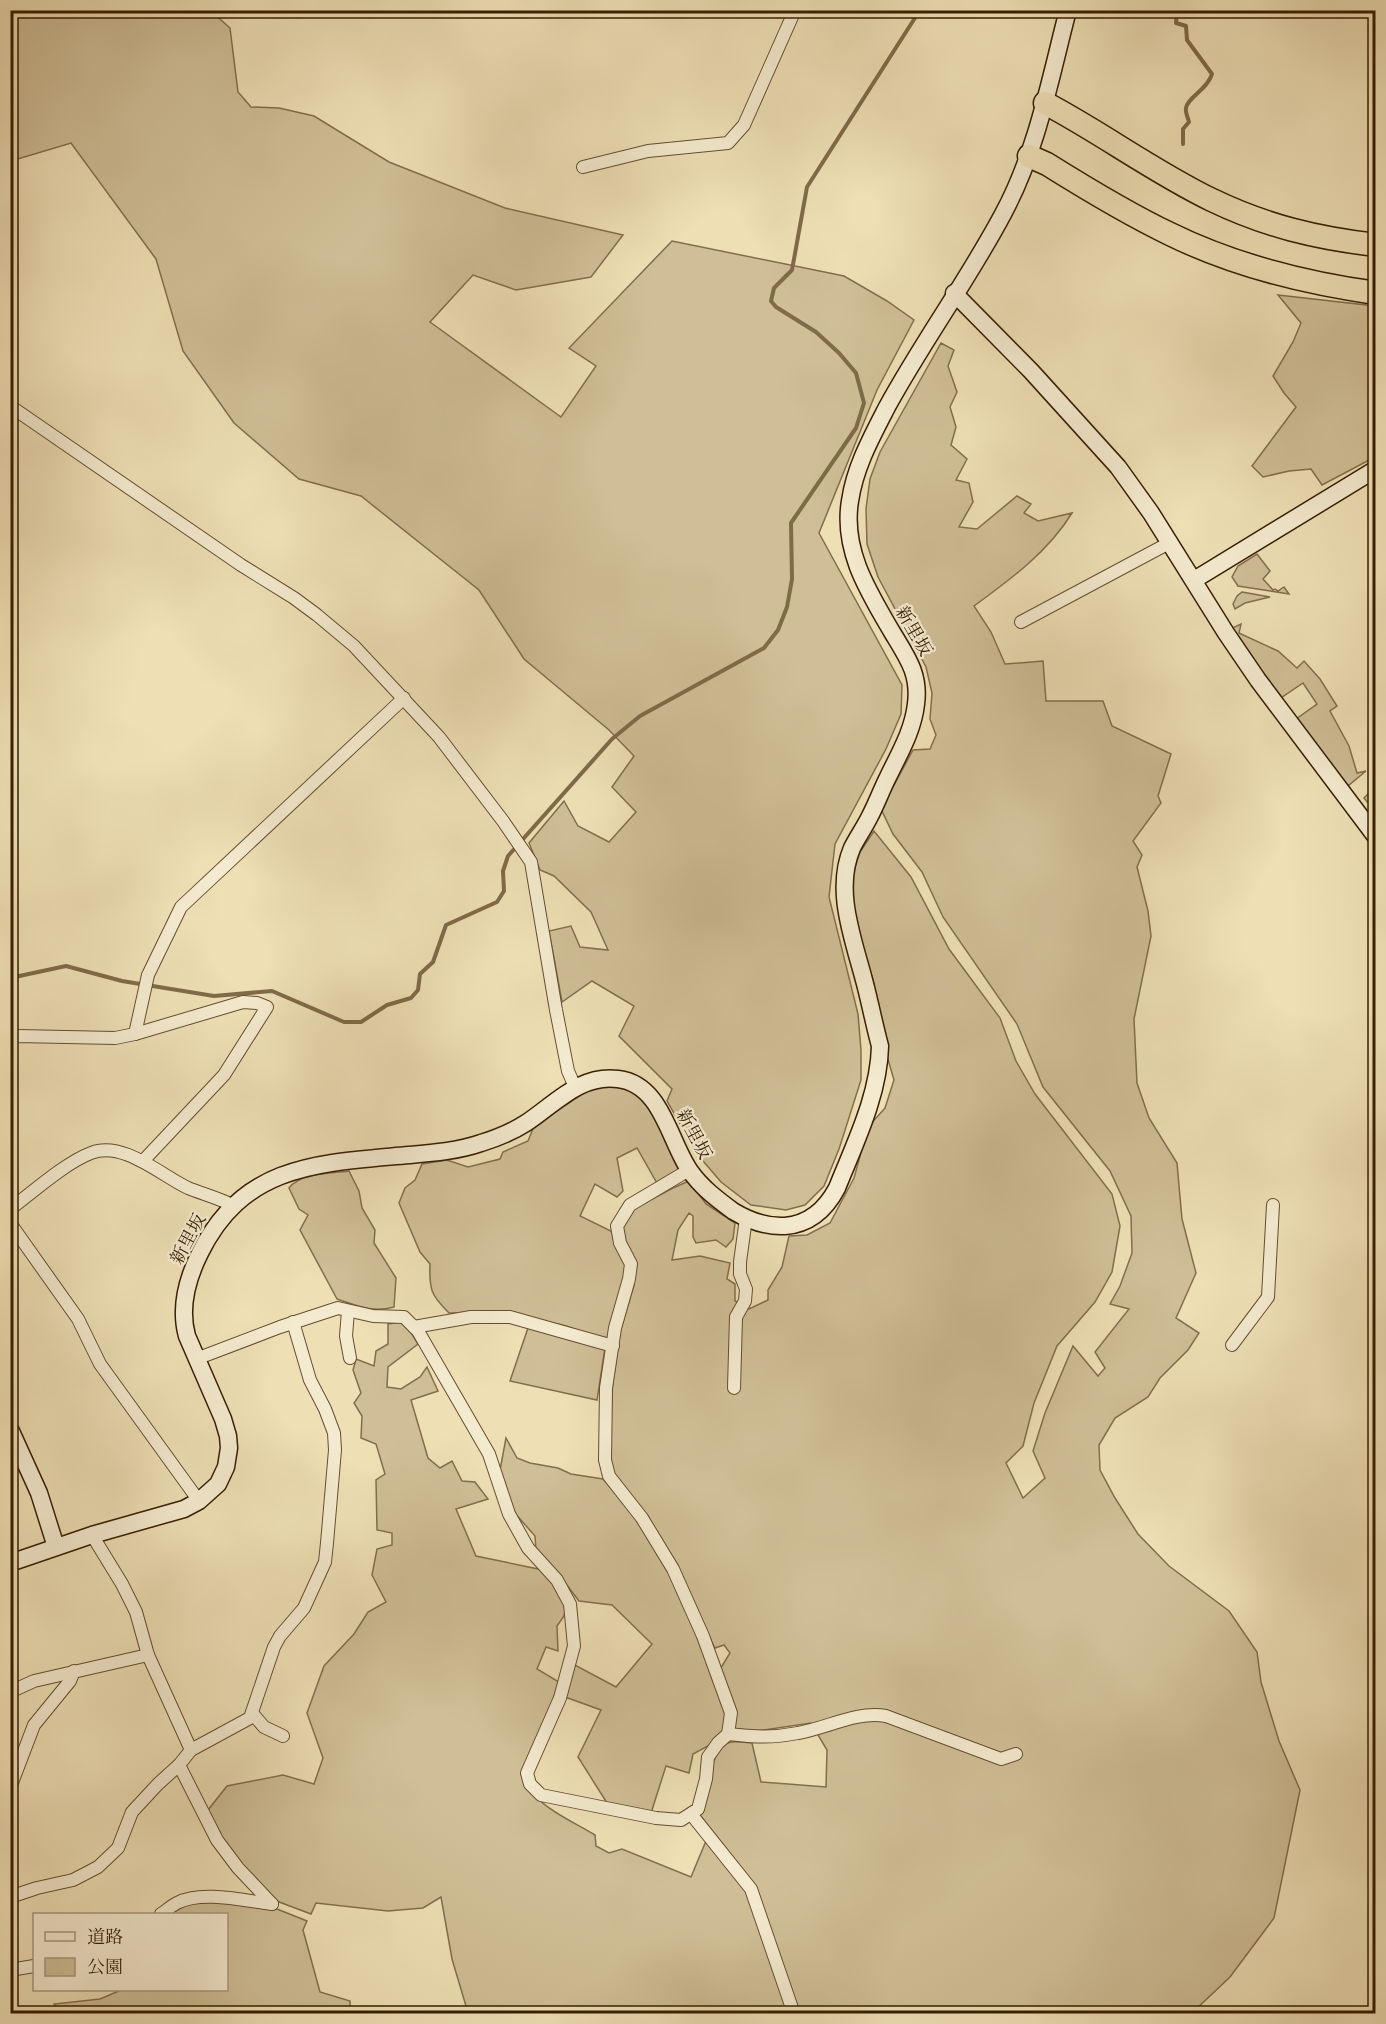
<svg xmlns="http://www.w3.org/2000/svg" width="1386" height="2024" font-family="Vollkorn,'Noto Serif JP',serif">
  <rect width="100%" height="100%" fill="#eedfb5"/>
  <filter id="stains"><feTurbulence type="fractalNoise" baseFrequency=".00333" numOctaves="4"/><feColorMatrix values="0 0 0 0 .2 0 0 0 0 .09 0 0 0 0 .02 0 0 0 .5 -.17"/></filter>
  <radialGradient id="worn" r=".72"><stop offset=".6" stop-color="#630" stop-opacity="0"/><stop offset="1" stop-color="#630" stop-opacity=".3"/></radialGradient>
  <!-- green -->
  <g fill="#cfbe96" stroke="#836e4c" stroke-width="1.5" fill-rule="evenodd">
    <path d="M 14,11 L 211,11 L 230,28 L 238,92 L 251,107 L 279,108 L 314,116 L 389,162 L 505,208 L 623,235 L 591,277 L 516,290 L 473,275 L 430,322 L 561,417 L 596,366 L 569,348 L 672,241 L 844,276 L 887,301 L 914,320 L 877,390 L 819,533 L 902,685 L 901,714 L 886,749 L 835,844 L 829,897 L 858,1014 L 861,1050 L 861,1080 L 839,1149 L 824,1186 L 805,1205 L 786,1210 L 751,1205 L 721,1182 L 698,1155 L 667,1101 L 672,1089 L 619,1036 L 634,1006 L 592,981 L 562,1002 L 549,931 L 571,926 L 580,947 L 608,950 L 591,912 L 554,876 L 540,870 L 529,843 L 564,801 L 578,826 L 609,842 L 636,812 L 612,787 L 634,756 L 609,730 L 524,659 L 479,590 L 361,496 L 299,479 L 234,423 L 183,351 L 156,259 L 71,143 L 11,161 L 10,16 L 14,14 Z"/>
    <path d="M 1278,295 L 1375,306 L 1375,457 L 1322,485 L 1311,469 L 1289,471 L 1263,477 L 1252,466 L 1296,407 L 1284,393 L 1273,376 L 1293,342 L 1301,323 Z"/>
    <path d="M 941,343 L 954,350 L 948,366 L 957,392 L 950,407 L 956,427 L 951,445 L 967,459 L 956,480 L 969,483 L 973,502 L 959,527 L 977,529 L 1017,496 L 1031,504 L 1024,513 L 1038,521 L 1072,513 C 1048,552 1011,579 974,606 L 991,632 L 1005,664 L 1043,661 L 1046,701 L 1103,701 L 1112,726 L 1171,754 L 1158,796 L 1161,803 L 1133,841 L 1142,855 L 1137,867 L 1148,911 L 1151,936 L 1134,1019 L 1137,1083 L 1149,1118 L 1177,1163 L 1182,1219 L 1196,1273 L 1176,1318 L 1199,1333 L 1188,1350 L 1160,1378 L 1148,1397 L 1115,1418 L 1099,1445 L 1100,1470 L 1115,1498 L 1138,1534 L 1169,1566 L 1229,1611 L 1257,1652 L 1261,1682 L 1279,1741 L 1300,1790 L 1274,1918 L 1230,1977 L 1192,2013 L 798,2013 L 756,1886 L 700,1815 L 703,1812 C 707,1795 710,1749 728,1743 C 734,1740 745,1743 752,1743 L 761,1782 L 826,1787 L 827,1750 L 811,1723 L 757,1731 L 733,1730 L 719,1671 L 730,1653 L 724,1645 L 715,1648 L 615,1476 L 610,1459 L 612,1391 L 620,1332 L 634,1285 L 636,1263 L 625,1243 L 621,1226 L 633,1209 L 673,1188 L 689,1181 L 706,1204 L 735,1223 L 733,1239 L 726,1247 L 716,1240 L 696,1243 L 693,1237 L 693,1216 L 689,1213 L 678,1230 L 672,1260 L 700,1256 L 730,1263 L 727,1279 L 735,1284 L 735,1301 L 749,1309 L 768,1300 L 768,1290 L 782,1267 L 789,1236 L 807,1235 L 830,1223 L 854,1178 L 868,1127 L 885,1108 L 894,1080 L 887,1056 L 873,980 L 851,910 L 852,877 L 860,852 L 874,831 L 911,877 L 949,949 L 1000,1018 L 1016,1061 L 1035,1094 L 1112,1194 L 1120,1226 L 1112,1272 L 1095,1302 L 1057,1346 L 1034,1403 L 1023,1446 L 1006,1463 L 1023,1498 L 1045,1478 L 1033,1451 L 1045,1413 L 1073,1346 L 1098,1376 L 1105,1368 L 1095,1352 L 1129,1309 L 1110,1304 L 1120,1286 L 1132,1253 L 1131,1216 L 1110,1171 L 1043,1087 L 1017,1024 L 943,917 L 922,872 L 893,834 L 881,809 L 913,750 L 930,749 L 936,735 L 930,719 L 932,693 L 926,667 L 878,577 L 867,544 L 866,509 L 870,479 L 880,452 Z"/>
    <path d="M 1257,554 L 1270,571 L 1263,579 L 1273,590 L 1275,589 L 1278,591 L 1284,587 L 1289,594 L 1238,586 L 1232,577 L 1238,566 Z"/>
    <path d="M 1242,592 L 1270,597 L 1245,603 L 1235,609 L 1233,604 L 1237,596 Z"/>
    <path d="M 1241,624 L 1239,633 L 1278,651 L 1297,668 L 1304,661 L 1320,679 L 1337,706 L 1330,711 L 1349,746 L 1357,773 L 1366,771 L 1349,785 L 1346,786 L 1336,776 L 1257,671 L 1230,629 ZM 1303,683 L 1317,704 L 1296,719 L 1281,698 Z"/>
    <path d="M 1375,787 L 1375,811 L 1364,798 Z"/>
    <path d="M 601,1086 C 608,1087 614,1086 621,1087 C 651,1093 668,1146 679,1171 L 658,1185 L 637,1148 L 617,1158 L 623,1191 L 617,1197 L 595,1184 L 580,1216 L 611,1231 L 625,1263 L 626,1274 L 608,1341 L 566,1326 L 509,1313 L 449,1313 C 431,1295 429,1290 430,1264 L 420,1252 L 399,1203 L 405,1188 L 415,1180 L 422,1164 L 447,1160 L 468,1167 L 500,1159 L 503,1152 L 528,1141 L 534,1126 L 584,1093 Z"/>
    <path d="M 349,1171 L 359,1191 L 362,1208 L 375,1230 L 374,1243 L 396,1278 L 394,1307 C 372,1313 358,1306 337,1299 L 300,1230 L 308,1215 L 299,1209 L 289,1188 C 300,1173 332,1173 349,1171 Z"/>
    <path d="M 400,1322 L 410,1331 L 418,1344 L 388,1367 L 387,1387 L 401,1389 L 420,1377 L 427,1367 L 438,1391 L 411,1400 L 428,1458 L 440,1468 L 452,1461 L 462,1481 L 475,1482 L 488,1499 L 456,1509 L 476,1556 L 543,1570 L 555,1583 L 566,1606 L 564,1616 L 557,1626 L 558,1651 L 546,1647 L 537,1669 L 559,1682 L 551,1705 L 521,1773 C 533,1806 567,1818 595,1835 L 596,1846 L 609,1853 L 622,1849 L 691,1877 L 706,1841 L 749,1891 L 790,2013 L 466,2013 L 466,2006 L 452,1959 L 441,1897 L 423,1908 L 388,1911 L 316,1903 L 311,1914 L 274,1900 L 236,1860 L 216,1832 L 208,1810 L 227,1786 L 283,1775 L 314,1784 L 323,1758 L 307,1713 L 324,1666 L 354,1634 L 368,1612 L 386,1602 L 372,1575 L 377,1549 L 392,1545 L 392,1533 L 377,1530 L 376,1480 L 385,1474 L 376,1444 L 361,1438 L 362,1416 L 354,1403 L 361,1393 L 353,1370 L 356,1359 L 374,1366 L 376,1351 L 388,1344 L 388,1324 Z"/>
    <path d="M 529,1325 L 605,1348 L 597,1400 L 510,1381 Z"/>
    <path d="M 506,1438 L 517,1458 L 530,1463 L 558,1468 L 571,1474 L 603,1479 L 640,1522 L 671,1571 L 727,1713 L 724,1732 L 708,1746 L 693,1754 L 689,1773 L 666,1766 L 651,1813 L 607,1803 L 578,1757 L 601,1710 L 565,1697 L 575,1665 L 616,1687 L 652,1644 L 612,1605 L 579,1601 L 560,1576 L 536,1550 L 535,1536 L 513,1511 L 500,1470 Z"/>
    <path d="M 200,1901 L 272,1907 L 307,1921 L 303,1930 L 320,1992 L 350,2001 L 350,2013 L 62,2014 L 54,2004 L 100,1999 L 121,1990 L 226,1990 L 226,1914 L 169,1914 L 177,1908 Z"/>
  </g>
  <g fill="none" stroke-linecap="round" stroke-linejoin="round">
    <!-- stream -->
    <g stroke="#806a48" stroke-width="4">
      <path d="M 1177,10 L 1176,23 L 1186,26 L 1187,40 L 1212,74 C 1208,89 1187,98 1186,108 C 1185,112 1188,118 1189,122 L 1183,129 L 1183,144"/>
      <path d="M 10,978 L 66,966 L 122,981 L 214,996 L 272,991 L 344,1022 L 361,1022 L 387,1005 L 411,998 L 418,990 L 420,974 L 433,962 L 446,925 L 497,902 L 504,891 L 503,871 L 508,856 L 612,739 L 640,716 L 764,648 L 778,630 L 787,607 L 792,579 L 791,523 L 856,428 L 864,403 L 856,373 L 839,353 L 816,332 L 776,307 L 771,301 L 774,288 L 792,270 L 807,187 L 920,10"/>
    </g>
    <!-- street casing -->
    <g stroke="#654e2e" stroke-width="14">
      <g id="street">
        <path d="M 583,167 L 648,151 L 728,143 L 744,125 L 795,10"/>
        <path d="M 10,406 L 241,565 L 294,598 L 317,615 L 354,646 L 439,737 L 503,821 L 531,862 L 556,1010 L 568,1071 L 575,1087"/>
        <path d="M 1021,622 L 1171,542"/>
        <path d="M 135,1034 L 148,975 L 181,907 L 404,698"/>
        <path d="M 10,1037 L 17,1036 L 115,1038 L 135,1034 L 243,1002 L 257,1003 L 267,1007 L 224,1075 L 143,1161"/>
        <path d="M 10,1209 C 33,1192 65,1163 91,1153 C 123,1140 162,1176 188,1188 C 203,1194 218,1198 232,1205"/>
        <path d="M 10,1223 L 78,1319 L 100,1364 L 199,1501"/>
        <path d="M 348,1311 L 346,1336 L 350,1358"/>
        <path d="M 414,1327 L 471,1317 L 510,1317 L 613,1346"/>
        <path d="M 1232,1345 L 1268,1297 L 1273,1205"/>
        <path d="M 196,1359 L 280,1327 L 338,1308 L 373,1316 L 404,1317 L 418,1331 L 489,1454 L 509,1514 L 528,1548 L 557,1580 L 570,1604 L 574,1646 L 560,1698 L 527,1773 L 530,1784 L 541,1795 L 656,1818 L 681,1820 L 698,1809 L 706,1779 L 708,1757 L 718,1743 L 728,1734 L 731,1713 L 703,1636 L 673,1569 L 642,1518 L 609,1476 L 605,1460 L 606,1388 L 615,1328 L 629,1279 L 631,1264 L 620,1243 L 617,1226 L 630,1205 L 689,1170"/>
        <path d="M 734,1388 L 736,1317 L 745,1301 L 746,1289 L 740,1274 L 740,1262 L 746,1218"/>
        <path d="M 148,1655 L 191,1750"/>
        <path d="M 10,1692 L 34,1681 L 148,1655 L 136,1612 L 122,1584 L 92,1535"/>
        <path d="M 252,1713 L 264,1727 L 283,1736"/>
        <path d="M 728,1734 C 754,1737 773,1738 798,1733 C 828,1728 855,1711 886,1716 L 1001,1759 L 1016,1754"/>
        <path d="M 179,1765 L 217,1840 L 238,1868 L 272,1904"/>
        <path d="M 10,1788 L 34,1725 L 70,1681 L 74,1671"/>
        <path d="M 691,1814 L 751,1889 L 794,2014"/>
        <path d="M 10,1897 L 37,1888 L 73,1880 L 98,1867 L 118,1848 L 132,1812 L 158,1784 L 179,1765 L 191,1750 L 250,1718 L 274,1647 L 280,1636 L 304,1608 L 325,1562 L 327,1543 L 335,1450 L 334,1433 L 325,1409 L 310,1380 L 293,1322"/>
        <path d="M 161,1914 C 166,1911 171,1906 177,1903 C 202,1890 245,1901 272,1904"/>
        <path d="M 10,1970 L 34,1966"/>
      </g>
    </g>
    <!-- secondary casing -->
    <g stroke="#371e01" stroke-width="19">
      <g id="secondary">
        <path d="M 954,293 L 1031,371 L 1118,467 L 1151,513 L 1226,633 L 1258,680 L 1376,837"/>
        <path d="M 1194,580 L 1376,469"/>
        <path d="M 10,1429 L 39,1493 L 56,1547"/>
        <path d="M 10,1563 L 92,1535 L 184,1509 L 199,1501 L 218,1484 L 226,1467 L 229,1448 L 228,1436 L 223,1419 L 187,1336 C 179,1307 187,1279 200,1253 C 244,1163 321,1163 409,1155 C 433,1153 458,1151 481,1143 C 497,1138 512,1132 526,1123 C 555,1104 580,1074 618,1079 C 662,1084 669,1141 690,1171 C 702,1188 717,1199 733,1211 C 748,1220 767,1227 785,1226 C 810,1224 826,1209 837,1188 C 855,1143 879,1095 880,1046 C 874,1024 870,1002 864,980 C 853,938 834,890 852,848 C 857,838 864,828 869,818 C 876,805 881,791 888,777 C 899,754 913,731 916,704 C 920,674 907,657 892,632 C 868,591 842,550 850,501 C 855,467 871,438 887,407 C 923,341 968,280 1003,214 C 1037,151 1050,79 1068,10"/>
      </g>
    </g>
    <!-- highway casing -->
    <g stroke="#371e01" stroke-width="25">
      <g id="highway">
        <path d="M 1045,103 C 1102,133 1154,172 1212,200 C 1266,226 1316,238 1376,245"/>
        <path d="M 1029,156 L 1047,164 C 1087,189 1128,214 1170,234 C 1235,266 1305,283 1376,293"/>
      </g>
    </g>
    <!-- street -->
    <use href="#street" stroke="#f4eacf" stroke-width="12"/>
    <!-- secondary -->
    <use href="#secondary" stroke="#f4eacf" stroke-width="16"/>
    <!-- highway -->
    <use href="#highway" stroke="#eedfb5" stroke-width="22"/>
  </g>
  <g text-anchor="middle" stroke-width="4.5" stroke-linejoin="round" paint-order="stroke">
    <!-- street labels -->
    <g font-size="18" fill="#371e01" stroke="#f4eacf">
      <text transform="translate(914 631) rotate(60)" y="6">新里坂</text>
      <text transform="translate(694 1134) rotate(62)" y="6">新里坂</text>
      <text transform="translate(188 1239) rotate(-62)" y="6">新里坂</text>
    </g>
  </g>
  <!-- margin -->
  <rect width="1386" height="2024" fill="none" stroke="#eedfb5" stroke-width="36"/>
  <rect x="12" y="12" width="1362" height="2000" fill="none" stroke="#371e01" stroke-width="3"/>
  <rect x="18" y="18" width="1350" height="1988" fill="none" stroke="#371e01" stroke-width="1.5"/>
  <!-- legend -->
  <rect x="33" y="1913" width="195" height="78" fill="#f4eacf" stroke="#a8987d" stroke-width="1.5"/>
  <rect x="45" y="1932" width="30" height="9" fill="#f4eacf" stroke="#a8987d" stroke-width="1.5"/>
  <text x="87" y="1943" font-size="18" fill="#371e01">道路</text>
  <rect x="45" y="1958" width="30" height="18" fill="#cfbe96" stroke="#a8987d" stroke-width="1.5"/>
  <text x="87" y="1973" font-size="18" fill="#371e01">公園</text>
  <rect width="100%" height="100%" filter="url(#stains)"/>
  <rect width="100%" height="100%" fill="url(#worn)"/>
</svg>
